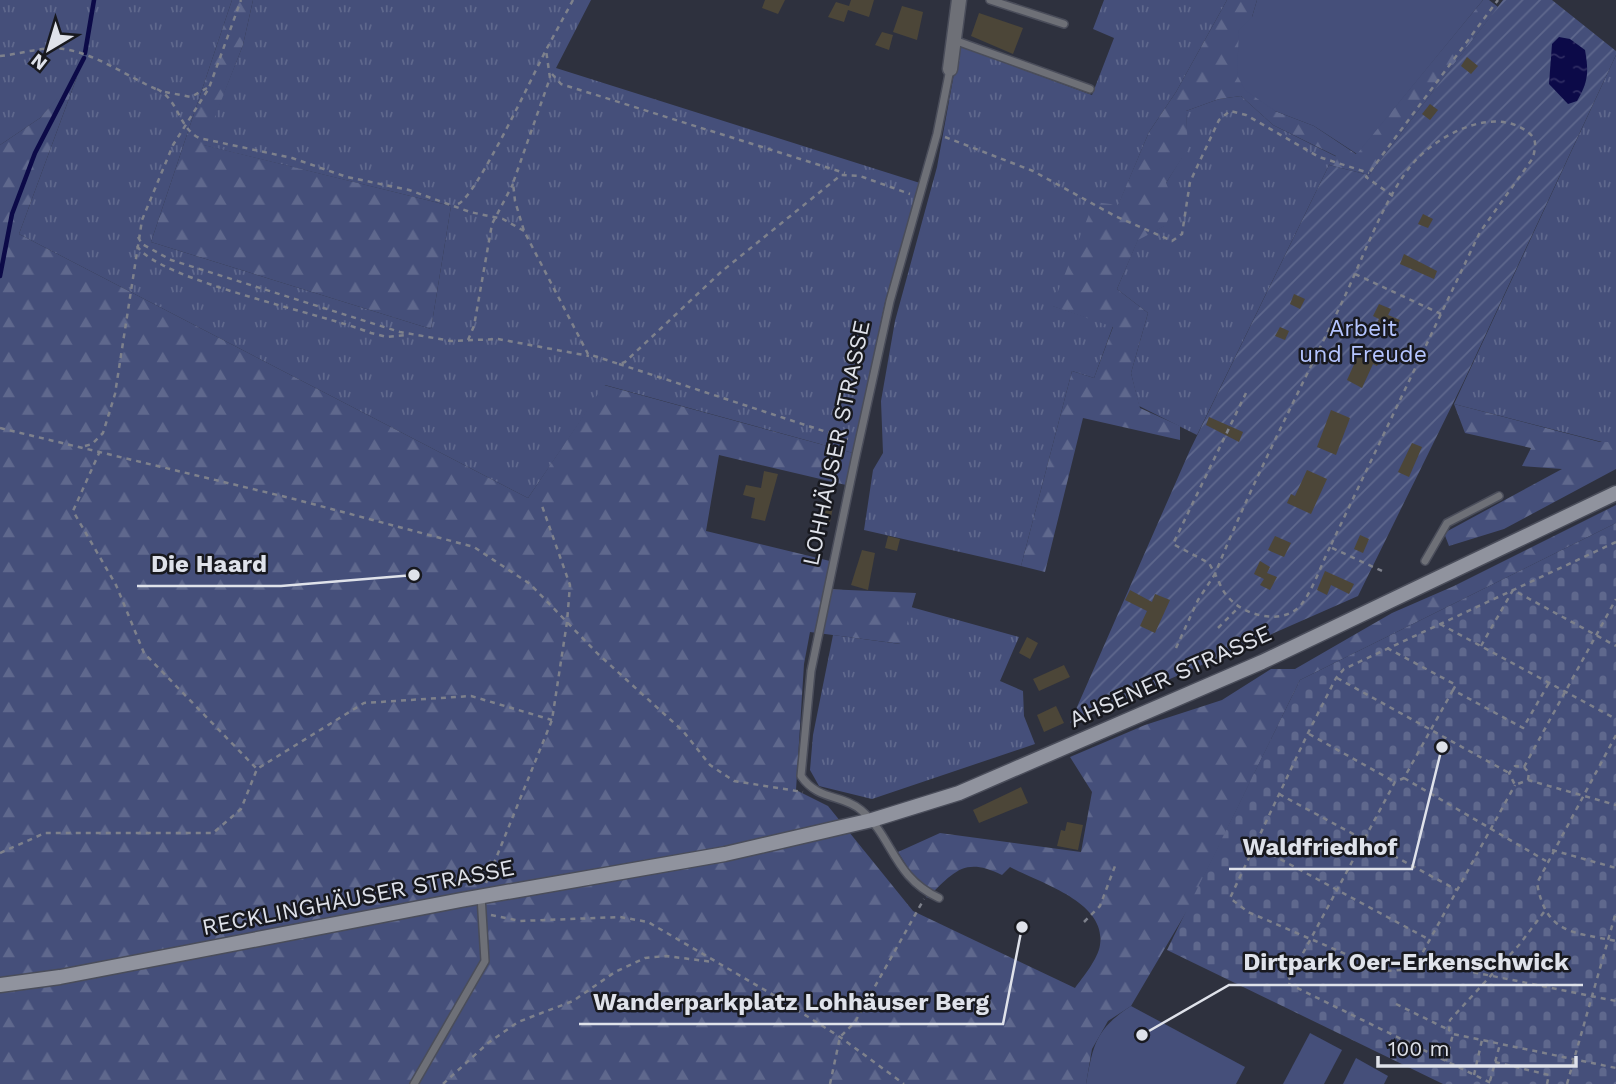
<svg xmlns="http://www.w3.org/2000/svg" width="1616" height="1084" font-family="'Work Sans',sans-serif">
  <defs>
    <pattern id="grass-tufts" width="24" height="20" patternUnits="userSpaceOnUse" patternTransform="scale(1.75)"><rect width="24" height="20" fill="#454f7a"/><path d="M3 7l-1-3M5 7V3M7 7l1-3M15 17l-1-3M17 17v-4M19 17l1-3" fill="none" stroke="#5f688d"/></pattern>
    <pattern id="forest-firs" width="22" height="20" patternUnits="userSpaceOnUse" patternTransform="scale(1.75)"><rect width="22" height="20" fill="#454f7a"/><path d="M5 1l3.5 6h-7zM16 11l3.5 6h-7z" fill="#5f688d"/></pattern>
    <pattern id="cemetery-stones" width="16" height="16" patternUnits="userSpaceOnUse" patternTransform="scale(1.75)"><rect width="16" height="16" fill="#454f7a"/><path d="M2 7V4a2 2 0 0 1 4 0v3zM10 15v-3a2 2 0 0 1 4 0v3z" fill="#5f688d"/></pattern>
    <pattern id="garden-furrows" width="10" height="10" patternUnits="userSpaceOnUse" patternTransform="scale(1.75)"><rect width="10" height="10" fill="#454f7a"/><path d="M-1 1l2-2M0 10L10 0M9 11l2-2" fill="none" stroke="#5f688d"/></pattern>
    <pattern id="water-ripples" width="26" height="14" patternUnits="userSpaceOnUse" patternTransform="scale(1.75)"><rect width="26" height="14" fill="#0c0a48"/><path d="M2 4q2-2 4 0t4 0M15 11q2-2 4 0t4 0" fill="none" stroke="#2f2d63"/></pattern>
  </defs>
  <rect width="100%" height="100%" fill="#2e313e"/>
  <!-- grass -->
  <g fill="url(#grass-tufts)">
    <path d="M 0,0 L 232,0 L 151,242 L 431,329 L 451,206 L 203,145 L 243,45 L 253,0 L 591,0 L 556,68 L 920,183 L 885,302 L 853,453 L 605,385 L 528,498 L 19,234 L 77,77 L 40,118 L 0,145 Z"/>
    <path d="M 1104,0 L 1227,0 L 1176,92 L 1149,132 L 1118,206 L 1053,306 L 1113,326 L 1094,378 L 1072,371 L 1021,566 L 864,530 L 873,470 L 883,453 L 881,401 L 895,321 L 937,167 L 959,46 L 1092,95 L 1114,38 L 1093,29 Z"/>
    <path d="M 1616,55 L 1616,442 L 1602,442 L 1454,404 Z"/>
    <path d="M 1241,96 L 1273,125 L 1337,157 L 1329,165 L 1197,435 L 1139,406 L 1131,373 L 1148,313 L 1117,289 L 1138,239 L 1164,226 L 1166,183 L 1187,149 L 1186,111 L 1219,99 Z"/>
    <path d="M 911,607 L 1019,637 L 1000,681 L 1023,691 L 1024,716 L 1035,744 L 872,799 L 819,786 L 810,770 L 813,735 L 833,635 L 900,644 Z"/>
  </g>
  <!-- forest -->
  <g fill="url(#forest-firs)">
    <path d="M 232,0 L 253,0 L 243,45 L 204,145 L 451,206 L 431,329 L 151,242 Z"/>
    <path d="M 1227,0 L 1257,0 L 1252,17 L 1275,111 L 1314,126 L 1356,154 L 1483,0 L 1489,0 L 1498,7 L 1369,175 L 1329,165 L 1336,156 L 1273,125 L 1241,96 L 1219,99 L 1186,111 L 1188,149 L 1166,183 L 1175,205 L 1165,226 L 1138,240 L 1117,289 L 1148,313 L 1131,373 L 1140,408 L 1180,426 L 1180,440 L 1083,418 L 1045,572 L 1021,566 L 1072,371 L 1094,378 L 1113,327 L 1052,306 L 1094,202 L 1118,205 L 1149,132 L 1176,92 Z"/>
    <path d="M 78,74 L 19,234 L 528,498 L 604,385 L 853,453 L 846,485 L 719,455 L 706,531 L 830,561 L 826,589 L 916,593 L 901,644 L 810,632 L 804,664 L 796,790 L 828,806 L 913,911 L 1075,988 C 1083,977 1098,959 1100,945 C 1107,902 1040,883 1010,867 L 1002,875 C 964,856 954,872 927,898 L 898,852 L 940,833 L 1081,852 L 1092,792 L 1070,757 L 1145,725 L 1222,700 L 1271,669 L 1295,669 L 1392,613 L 1454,586 L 1616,505 L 1616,523 L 1300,680 L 1188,909 L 1131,1006 L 1108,1021 L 1092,1049 L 1086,1084 L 0,1084 L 0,145 L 40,118 Z"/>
    <path d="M 1454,404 L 1600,442 L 1616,442 L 1616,469 L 1504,529 L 1449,546 L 1444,533 L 1562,469 L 1522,466 L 1531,448 L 1465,433 Z"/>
  </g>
  <!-- cemetery -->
  <path fill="url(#cemetery-stones)" d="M 1616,523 L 1616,1084 L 1443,1084 L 1167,950 L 1300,680 Z"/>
  <!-- garden -->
  <path fill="url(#garden-furrows)" d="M 1503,0 L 1552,0 L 1616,51 L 1616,55 L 1464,381 L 1358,596 L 1070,723 L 1190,450 L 1329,165 L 1369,175 Z"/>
  <!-- pitch -->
  <g fill="#454f7a">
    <path d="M 1257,0 L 1483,0 L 1357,154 L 1314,126 L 1275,111 L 1245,90 L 1237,75 L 1239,30 L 1252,17 Z"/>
    <path d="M 1131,1006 L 1245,1067 L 1236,1084 L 1086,1084 C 1093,1044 1096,1029 1131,1006 Z"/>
    <path d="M 1310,1033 L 1342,1050 L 1324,1084 L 1283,1084 Z"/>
    <path d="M 1356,1058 L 1388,1076 L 1384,1084 L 1343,1084 Z"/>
  </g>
  <!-- water -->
  <path fill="url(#water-ripples)" d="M 1559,37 L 1570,39 L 1585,50 C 1589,73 1588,82 1577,101 L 1568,104 L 1549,84 L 1552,44 Z"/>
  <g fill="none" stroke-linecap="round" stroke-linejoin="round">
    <!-- stream -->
    <g stroke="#0c0a48" stroke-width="4.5">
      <path d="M 85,53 L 94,0"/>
      <path d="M 0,276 L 12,214 L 35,153 L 84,58"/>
    </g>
  </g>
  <!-- building -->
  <g fill="#4c4638">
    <path d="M 765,0 L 785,0 L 778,14 L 762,8 Z"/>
    <path d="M 851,0 L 874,0 L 869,17 L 848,10 L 844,22 L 828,17 L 836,2 L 849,6 L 848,9 Z"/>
    <path d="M 902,6 L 923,12 L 917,40 L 893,32 Z"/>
    <path d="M 979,13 L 1023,28 L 1013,54 L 971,36 Z"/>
    <path d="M 882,32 L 893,35 L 889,50 L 875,45 Z"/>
    <path d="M 1467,57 L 1478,66 L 1471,74 L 1461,66 Z"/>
    <path d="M 1430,104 L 1438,110 L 1430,120 L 1422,114 Z"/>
    <path d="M 1423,214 L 1433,219 L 1428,228 L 1418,224 Z"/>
    <path d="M 1404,254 L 1437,271 L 1434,279 L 1400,264 Z"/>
    <path d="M 1294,294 L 1305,299 L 1300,309 L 1290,304 Z"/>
    <path d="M 1379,304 L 1391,309 L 1388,315 L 1400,320 L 1394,333 L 1376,325 L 1379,319 L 1373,316 Z"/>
    <path d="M 1280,327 L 1289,331 L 1285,340 L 1275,336 Z"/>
    <path d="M 1365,348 L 1382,357 L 1377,366 L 1373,364 L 1362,388 L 1347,380 L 1361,349 Z"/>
    <path d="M 1331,410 L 1350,418 L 1336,455 L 1317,447 Z"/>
    <path d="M 1209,417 L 1243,432 L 1239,442 L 1206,425 Z"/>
    <path d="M 1412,443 L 1422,447 L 1409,477 L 1398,472 Z"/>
    <path d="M 1307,470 L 1327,479 L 1311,514 L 1287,503 L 1291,494 L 1295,496 Z"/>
    <path d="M 764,471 L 778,474 L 765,521 L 751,518 L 755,498 L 743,495 L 746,485 L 761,488 Z"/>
    <path d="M 822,505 L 833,507 L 830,522 L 819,520 Z"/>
    <path d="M 1360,535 L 1369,539 L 1363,553 L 1354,549 Z"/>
    <path d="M 888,536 L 900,539 L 897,551 L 885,548 Z"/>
    <path d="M 1275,536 L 1291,543 L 1284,557 L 1268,550 Z"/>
    <path d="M 862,550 L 875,553 L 868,590 L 851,585 Z"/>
    <path d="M 1260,561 L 1270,567 L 1267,573 L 1277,577 L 1270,590 L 1260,585 L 1264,579 L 1254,574 Z"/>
    <path d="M 1325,571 L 1354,584 L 1349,594 L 1331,585 L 1327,595 L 1317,590 Z"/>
    <path d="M 1130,590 L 1152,602 L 1155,594 L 1170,600 L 1155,633 L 1140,626 L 1147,611 L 1125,600 Z"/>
    <path d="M 1027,637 L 1038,643 L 1030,659 L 1019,653 Z"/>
    <path d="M 1064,665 L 1070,677 L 1039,691 L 1033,679 Z"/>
    <path d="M 1056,706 L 1064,723 L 1044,732 L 1037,715 Z"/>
    <path d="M 1021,787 L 1028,803 L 979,823 L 973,810 Z"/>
    <path d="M 1067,822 L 1083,825 L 1078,850 L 1057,846 L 1061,830 L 1065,831 Z"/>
  </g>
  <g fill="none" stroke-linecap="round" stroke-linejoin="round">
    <!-- service casing -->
    <g stroke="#4a4d5a" stroke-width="10">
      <g id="service">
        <path d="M 990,0 L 1064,24"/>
        <path d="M 954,40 L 1090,89"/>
        <path d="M 1425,561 L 1447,523 L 1499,496"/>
        <path d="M 939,898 C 893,877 893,837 861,810 C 842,794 818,801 801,776 L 811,671 L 855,460 L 890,301 L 937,134 L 950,69"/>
        <path d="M 414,1084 L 485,961 L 481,896"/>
      </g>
    </g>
    <!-- minor casing -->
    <g stroke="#4a4d5a" stroke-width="17">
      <path id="minor" d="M 950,69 L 959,0"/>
    </g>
    <!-- secondary casing -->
    <g stroke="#4a4d5a" stroke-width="17">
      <path id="secondary" d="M 0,985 L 60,977 L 461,900 L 725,854 L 872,820 L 959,793 L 1262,662 L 1616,493"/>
    </g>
    <!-- path -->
    <g stroke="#7e818c" stroke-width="2.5" stroke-dasharray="5 5" stroke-linecap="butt">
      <path d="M 573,0 L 546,50 L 550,78 L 513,183 L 515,201 L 524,231 L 588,354 L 619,364 L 625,362 L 721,272 L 841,175 L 860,176 L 910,194"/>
      <path d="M 0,56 C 21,54 43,46 64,49 C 97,54 128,77 158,90"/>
      <path d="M 552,74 L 561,84 L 845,173"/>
      <path d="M 157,89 C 179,100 178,127 199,138 L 292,158 L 347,177 L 409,190 L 470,212 L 503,219 L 524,231"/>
      <path d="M 165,92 L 191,97 L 207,88"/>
      <path d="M 945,137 L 1033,171 L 1115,216 L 1172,241 L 1182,234 L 1190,182 L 1219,120 L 1230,111 L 1246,115 L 1319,157 L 1369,173"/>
      <path d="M 1393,196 L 1366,177 L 1498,0"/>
      <path d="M 458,204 C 476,197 533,75 546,50"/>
      <path d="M 138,237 L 142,244 L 171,260 L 400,332 L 451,341 L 498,339 L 589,356"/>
      <path d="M 137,246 C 160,281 325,314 371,333 L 387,337 L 406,335"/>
      <path d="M 1355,274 L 1441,314"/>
      <path d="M 468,340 L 474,326 L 492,224 L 513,184"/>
      <path d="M 619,364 L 848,439"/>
      <path d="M 0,428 L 294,499 L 474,547 L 530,584 L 598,654 L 683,731 L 710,765 L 734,781 L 803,792"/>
      <path d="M 85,446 L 92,444 L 103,433 L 115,394 L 142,220 L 173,145 L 209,88 L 241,0"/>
      <path d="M 100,451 L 73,511 L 116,585 L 144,653 L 257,769"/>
      <path d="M 1616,542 L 1344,669 L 1336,678 L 1308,733 L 1230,898 L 1248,912 L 1385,971 L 1400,970 L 1418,961 L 1616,1001"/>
      <path d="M 1330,547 C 1321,565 1313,590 1301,605 C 1283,626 1244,616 1228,597 C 1222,591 1219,581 1215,574 C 1253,480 1300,390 1344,298 C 1363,258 1386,193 1415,161 C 1440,134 1495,105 1529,133 C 1538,140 1535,148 1533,158 L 1480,232 L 1330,547 L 1382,571"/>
      <path d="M 1440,624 L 1616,719"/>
      <path d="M 1218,628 L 1238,608"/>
      <path d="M 1481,646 L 1513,590 L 1616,646"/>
      <path d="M 1176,648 L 1198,600 L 1215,574 L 1209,563 L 1173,544 L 1246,393"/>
      <path d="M 1387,648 L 1456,685 L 1453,690 L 1523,728 L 1549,683"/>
      <path d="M 1337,678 L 1509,773"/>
      <path d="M 1453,690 L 1404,778 L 1395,782 L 1287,983 L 1493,1084"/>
      <path d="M 1309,734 L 1395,782"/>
      <path d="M 1616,735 L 1537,883 C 1546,934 1572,932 1616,941"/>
      <path d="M 1524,767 L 1616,599"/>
      <path d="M 1404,778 L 1546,861"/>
      <path d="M 1528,780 L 1529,773 L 1524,767 L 1515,766 L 1509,773 L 1515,785 L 1528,780 L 1616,805"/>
      <path d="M 1279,794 L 1457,890"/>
      <path d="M 1254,845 L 1430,940"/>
      <path d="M 1552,850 L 1616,868"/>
      <path d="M 0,853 L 45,833 L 213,833 L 241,809 L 257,769 L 364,703 L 471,696 L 552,720"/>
      <path d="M 486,883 L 552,720 L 567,622 L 570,585 L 541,503"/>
      <path d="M 1544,912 L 1519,945 L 1450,1020 L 1449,1030 L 1453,1034 L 1616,1068"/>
      <path d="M 491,915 L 520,921 L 620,917 L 648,922 L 775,996 L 840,1037 L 904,1084"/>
      <path d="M 1084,922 L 1100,906 L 1115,866"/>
      <path d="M 1418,961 L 1515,785"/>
      <path d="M 1396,1004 L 1449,1030"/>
      <path d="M 1446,1061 L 1453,1034"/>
      <path d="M 1495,1062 L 1549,1075 L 1547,1084"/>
      <path d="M 1474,1075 L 1482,1040"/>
      <path d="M 1490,1081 L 1500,1044"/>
      <path d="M 443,1084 L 488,1043 L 518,1022 L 573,1001 L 615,972 L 645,958 L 666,956 L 713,962"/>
      <path d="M 830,1084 L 840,1037 L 855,1022 L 924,899"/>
      <path d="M 1567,1084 L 1616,912"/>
    </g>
    <!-- service -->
    <use href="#service" stroke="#6e7077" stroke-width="7"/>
    <!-- minor -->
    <use href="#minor" stroke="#6e7077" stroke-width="14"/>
    <!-- secondary -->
    <use href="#secondary" stroke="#90939e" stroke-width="14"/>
  </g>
  <g text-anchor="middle" stroke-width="5" stroke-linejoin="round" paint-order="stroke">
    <!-- park labels -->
    <g font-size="23" fill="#b5c5ff" stroke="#18191f">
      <text x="1363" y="336">Arbeit<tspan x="1363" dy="26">und Freude</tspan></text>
    </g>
    <!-- street labels -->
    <g font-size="23" fill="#dfe2ea" stroke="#18191f">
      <text transform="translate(836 443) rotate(-78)" y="8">LOHHÄUSER STRASSE</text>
      <text transform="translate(1170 676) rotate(-24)" y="8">AHSENER STRASSE</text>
      <text transform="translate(358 897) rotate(-11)" y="8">RECKLINGHÄUSER STRASSE</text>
    </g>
  </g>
  <!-- callouts -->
  <path fill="none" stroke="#dfe2ea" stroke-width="2.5" d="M414 575L281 586H137M1442 747L1412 869H1229M1142 1035L1229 985H1583M1022 927L1003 1024H579"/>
  <g fill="#dfe2ea" stroke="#18191f" stroke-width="2.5">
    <circle cx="414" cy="575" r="7"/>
    <circle cx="1442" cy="747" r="7"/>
    <circle cx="1142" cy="1035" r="7"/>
    <circle cx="1022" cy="927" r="7"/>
  </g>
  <g font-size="24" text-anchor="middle" font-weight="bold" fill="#dfe2ea" stroke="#18191f" stroke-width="5" stroke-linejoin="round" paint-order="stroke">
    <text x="209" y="572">Die Haard</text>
    <text x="1320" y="855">Waldfriedhof</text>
    <text x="1406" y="970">Dirtpark Oer-Erkenschwick</text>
    <text x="791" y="1010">Wanderparkplatz Lohhäuser Berg</text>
  </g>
  <!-- north arrow -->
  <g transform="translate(49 49) rotate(218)" stroke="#18191f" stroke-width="5" paint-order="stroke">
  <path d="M0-5L12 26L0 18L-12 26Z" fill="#dfe2ea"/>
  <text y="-10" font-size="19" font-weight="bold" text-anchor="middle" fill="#dfe2ea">N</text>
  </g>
  <!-- scale -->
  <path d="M1378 1056v10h198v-10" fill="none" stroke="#dfe2ea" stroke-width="3.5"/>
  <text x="1388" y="1056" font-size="21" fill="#dfe2ea" stroke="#18191f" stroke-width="5" paint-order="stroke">100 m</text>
</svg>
